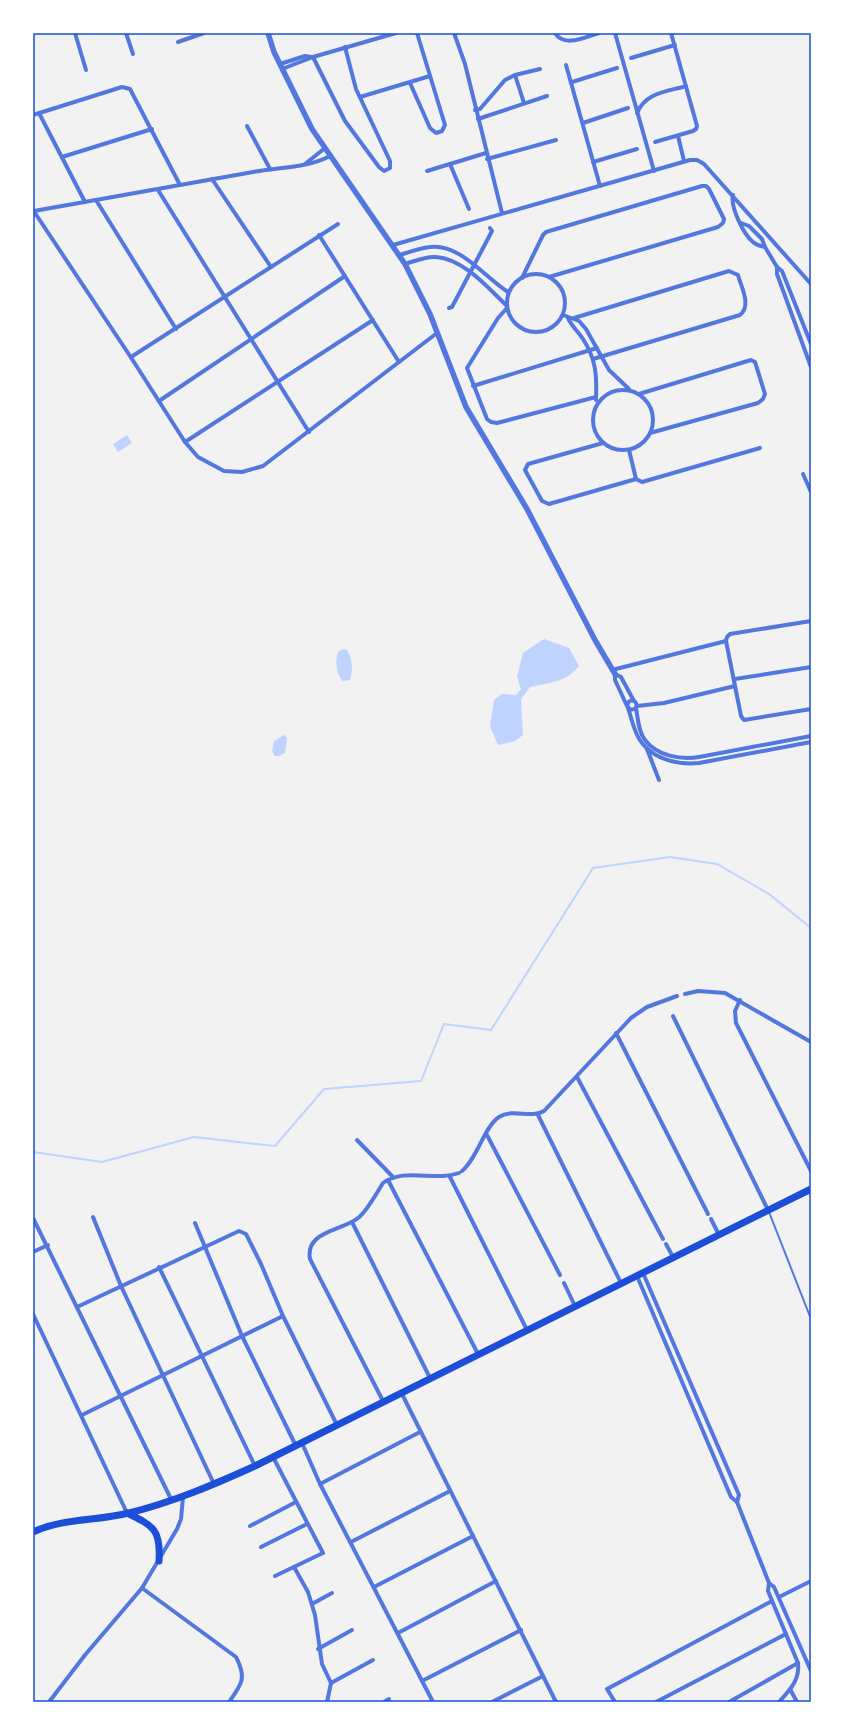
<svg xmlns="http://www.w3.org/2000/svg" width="844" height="1735" font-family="Ubuntu,sans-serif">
  <rect width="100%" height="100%" fill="#f2f2f2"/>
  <!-- water -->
  <g fill="#bfd3fe">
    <path d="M 127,435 L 132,443 L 118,452 L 113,444 Z"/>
    <path d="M 544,639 L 569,648 L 579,666 C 566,682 549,683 530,687 L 521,699 L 523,735 L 515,741 L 498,745 L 490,726 L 494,700 L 502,694 L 516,695 L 521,689 L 517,677 L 523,653 Z"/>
    <path d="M 343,649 L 347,650 C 353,661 353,669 350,680 L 342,681 C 336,672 335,662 338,652 Z"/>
    <path d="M 284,735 L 287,738 L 285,753 L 279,756 L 275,756 L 272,751 L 274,741 Z"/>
  </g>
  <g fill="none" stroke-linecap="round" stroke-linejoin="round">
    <!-- stream -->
    <path stroke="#bfd3fe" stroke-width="2" d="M 33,1152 L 102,1162 L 194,1137 L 275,1146 L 324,1089 L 421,1081 L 444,1024 L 491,1030 L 593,868 L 670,857 L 717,864 L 769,894 L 811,928"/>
    <!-- service -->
    <path stroke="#5277de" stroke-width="2" d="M 769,1212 L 811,1319"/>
    <!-- minor -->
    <g stroke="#5277de" stroke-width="4">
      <path d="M 75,33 L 86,70"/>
      <path d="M 126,33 L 133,54"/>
      <path d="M 454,33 L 465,64 L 502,213"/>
      <path d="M 555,33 C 564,48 585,37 599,33"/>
      <path d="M 615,33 L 654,171"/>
      <path d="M 178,42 L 204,33"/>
      <path d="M 313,57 L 345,121 L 379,167 L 384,171 L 390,168 L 390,161 L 356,89 L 345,47"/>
      <path d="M 631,58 L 675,45"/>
      <path d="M 280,64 L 305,56 L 312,57"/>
      <path d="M 566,65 L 600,186"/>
      <path d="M 282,69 L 313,57 L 396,33"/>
      <path d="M 515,75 L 524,103"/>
      <path d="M 572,82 L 617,68"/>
      <path d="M 410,83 L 430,128 L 436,133 L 442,131 L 445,125 L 417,33"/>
      <path d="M 360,97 L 430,76"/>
      <path d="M 475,110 L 480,109 L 505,80 L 515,75 L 540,69"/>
      <path d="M 39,113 L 85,202"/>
      <path d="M 637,113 C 646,92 666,92 686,86"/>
      <path d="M 33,115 L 122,87 L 130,89 L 180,185"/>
      <path d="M 478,119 L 547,96"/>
      <path d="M 583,123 L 628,108"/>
      <path d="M 247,126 L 270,169"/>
      <path d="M 678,136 L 684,161"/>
      <path d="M 655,142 L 693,131 L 696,129 L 697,126 L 671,33"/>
      <path d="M 62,157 L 152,129"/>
      <path d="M 487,159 L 556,140"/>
      <path d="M 593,162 L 637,149"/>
      <path d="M 305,164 L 325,148"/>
      <path d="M 450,164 L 469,209"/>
      <path d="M 427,171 L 486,153"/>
      <path d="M 212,179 L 271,267"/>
      <path d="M 158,190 L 309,432"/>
      <path d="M 733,195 C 730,207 744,235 753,242 C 756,245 761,246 765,247"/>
      <path d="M 96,200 L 176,329"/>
      <path d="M 33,210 L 132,359 L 185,442 L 198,457 L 224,471 L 242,472 L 263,466 L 437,333"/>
      <path d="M 34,211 C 107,198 180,185 253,172 C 278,167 308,168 330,156"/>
      <path d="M 741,223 L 749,226 L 762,239 L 765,247 L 777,267 L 782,271 L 811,344"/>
      <path d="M 319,235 L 399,362"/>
      <path d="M 393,245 L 690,160 L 697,160 L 704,164 L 811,284"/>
      <path d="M 400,255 C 409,252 420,248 430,247 C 460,243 485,278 508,292"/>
      <path d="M 405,264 C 415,261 426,256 436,257 C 464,259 488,288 507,306"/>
      <path d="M 777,267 L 777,274 L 811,367"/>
      <circle cx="536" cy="303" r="29"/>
      <path d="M 522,278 L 543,235 L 546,232 L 702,186 L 706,186 L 709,189 L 724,219 L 723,223 L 718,227 L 549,277"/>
      <path d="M 449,308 L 452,307 L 492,231 L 490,228"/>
      <path d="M 507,308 L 498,318 L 467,368 L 487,419 L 491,422 L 497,423 L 596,397"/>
      <path d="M 563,315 L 579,321 L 586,329 L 609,370 L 629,389"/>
      <path d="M 568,318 C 572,327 578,331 583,339 C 596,359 597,375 596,400"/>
      <path d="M 574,318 L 729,271 L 738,275 C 741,287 752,305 740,315 L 593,359"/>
      <path d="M 131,357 L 338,224"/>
      <path d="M 473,386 L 597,348"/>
      <circle cx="623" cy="420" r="30"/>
      <path d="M 639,394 L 751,360 L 755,362 L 765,394 L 763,399 L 758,403 L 650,433"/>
      <path d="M 159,401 L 345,276"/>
      <path d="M 185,442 L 373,320"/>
      <path d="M 603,443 L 528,464 L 525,470 L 542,501 L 549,504 L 636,479"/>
      <path d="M 629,450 L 636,479 L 642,482 L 760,448"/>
      <path d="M 803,474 L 811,492"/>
      <path d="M 811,621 L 730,634 L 727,637 L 726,641 L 741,716 L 744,720 L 811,709"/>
      <path d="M 612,670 L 726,641"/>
      <path d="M 735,679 L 811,667"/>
      <circle cx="632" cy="705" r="4.5"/>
      <path d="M 627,706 L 615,680 L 615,674 L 621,677 L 634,701"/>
      <path d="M 637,706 L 664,703 L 735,686"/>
      <path d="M 628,708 C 632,719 634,734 642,743 C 655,760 679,765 699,763 L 811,742"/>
      <path d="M 636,708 C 638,718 638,731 645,740 C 657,756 681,760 699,757 L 811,736"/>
      <path d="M 647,749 L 659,780"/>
      <path d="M 685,994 L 698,991 L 725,993 L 811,1042"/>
      <path d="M 740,1000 L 735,1011 L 736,1023 L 811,1171"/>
      <path d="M 673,1016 L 768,1210"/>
      <path d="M 616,1033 L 708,1214"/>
      <path d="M 577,1077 L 663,1239"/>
      <path d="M 538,1115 L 621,1283"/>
      <path d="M 487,1135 L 560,1275"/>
      <path d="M 357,1140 L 393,1177"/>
      <path d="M 462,1171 C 477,1159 484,1127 499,1117 C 513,1108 531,1119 544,1111 L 631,1018 L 647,1007 L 677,996"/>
      <path d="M 450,1177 L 527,1330"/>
      <path d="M 388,1180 L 478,1354"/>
      <path d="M 93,1217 L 121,1286 L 214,1484"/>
      <path d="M 33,1218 L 172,1501"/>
      <path d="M 711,1219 L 719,1235"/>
      <path d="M 352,1222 L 430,1378"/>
      <path d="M 195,1223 L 242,1336 L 296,1446"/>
      <path d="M 666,1244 L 673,1257"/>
      <path d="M 33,1252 L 48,1245"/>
      <path d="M 159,1267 L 255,1466"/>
      <path d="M 643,1273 L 739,1495 L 737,1502"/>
      <path d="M 637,1276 L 731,1497 L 737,1502 L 769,1583 L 774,1587 L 811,1671"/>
      <path d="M 564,1283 L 575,1306"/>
      <path d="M 77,1307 L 239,1231 L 246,1234 L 261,1264 L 283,1316 L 337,1425"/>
      <path d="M 33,1314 L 127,1513"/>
      <path d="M 401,1392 L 556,1702"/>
      <path d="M 383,1401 L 310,1259 C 305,1231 342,1231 358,1218 C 367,1211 376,1194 383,1183 C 405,1167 435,1182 459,1173"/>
      <path d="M 82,1415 L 283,1316"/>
      <path d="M 302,1443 L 320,1484 L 433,1702"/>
      <path d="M 273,1457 L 323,1553 L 275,1576"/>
      <path d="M 320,1484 L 420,1432"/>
      <path d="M 250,1526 L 296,1502"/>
      <path d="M 351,1542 L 450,1491"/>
      <path d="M 261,1547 L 307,1524"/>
      <path d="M 294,1567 L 308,1592 L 315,1615 L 322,1664 L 331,1683 L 327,1702"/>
      <path d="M 769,1583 L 768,1591 L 798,1663 C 800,1680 790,1690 779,1702"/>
      <path d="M 374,1587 L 473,1536"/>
      <path d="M 142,1588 L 236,1657 C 247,1678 242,1684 229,1702"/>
      <path d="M 779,1597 L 811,1581"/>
      <path d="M 312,1604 L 332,1593"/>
      <path d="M 398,1633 L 496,1581"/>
      <path d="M 318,1649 L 352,1630"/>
      <path d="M 422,1681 L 521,1630"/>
      <path d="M 331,1683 L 373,1660"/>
      <path d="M 790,1689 L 797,1702"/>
      <path d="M 49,1702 L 85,1655 L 142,1588 L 177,1529 L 181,1519 L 183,1497"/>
      <path d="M 384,1702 L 389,1699"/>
      <path d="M 492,1702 L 543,1676"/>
      <path d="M 615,1702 L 607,1689 L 772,1601"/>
      <path d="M 656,1702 L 786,1634"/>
      <path d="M 729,1702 L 798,1663"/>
    </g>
    <!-- tertiary -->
    <path stroke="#5277de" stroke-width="5.5" d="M 268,33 L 274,52 L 312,129 L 405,264 L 430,314 L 466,407 L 527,509 L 595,640 L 615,674"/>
    <!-- primary -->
    <g stroke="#1d4ed8" stroke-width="7">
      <path d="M 127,1513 C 154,1526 161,1530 159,1561"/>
      <path d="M 33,1532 C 63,1518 97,1521 129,1513 C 173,1502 213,1485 255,1466 L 811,1189"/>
    </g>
  </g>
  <!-- border -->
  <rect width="844" height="1735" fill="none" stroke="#ffffff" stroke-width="68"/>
  <rect x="34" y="34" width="776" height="1667" fill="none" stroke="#1d4ed8" stroke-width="1.5"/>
</svg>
